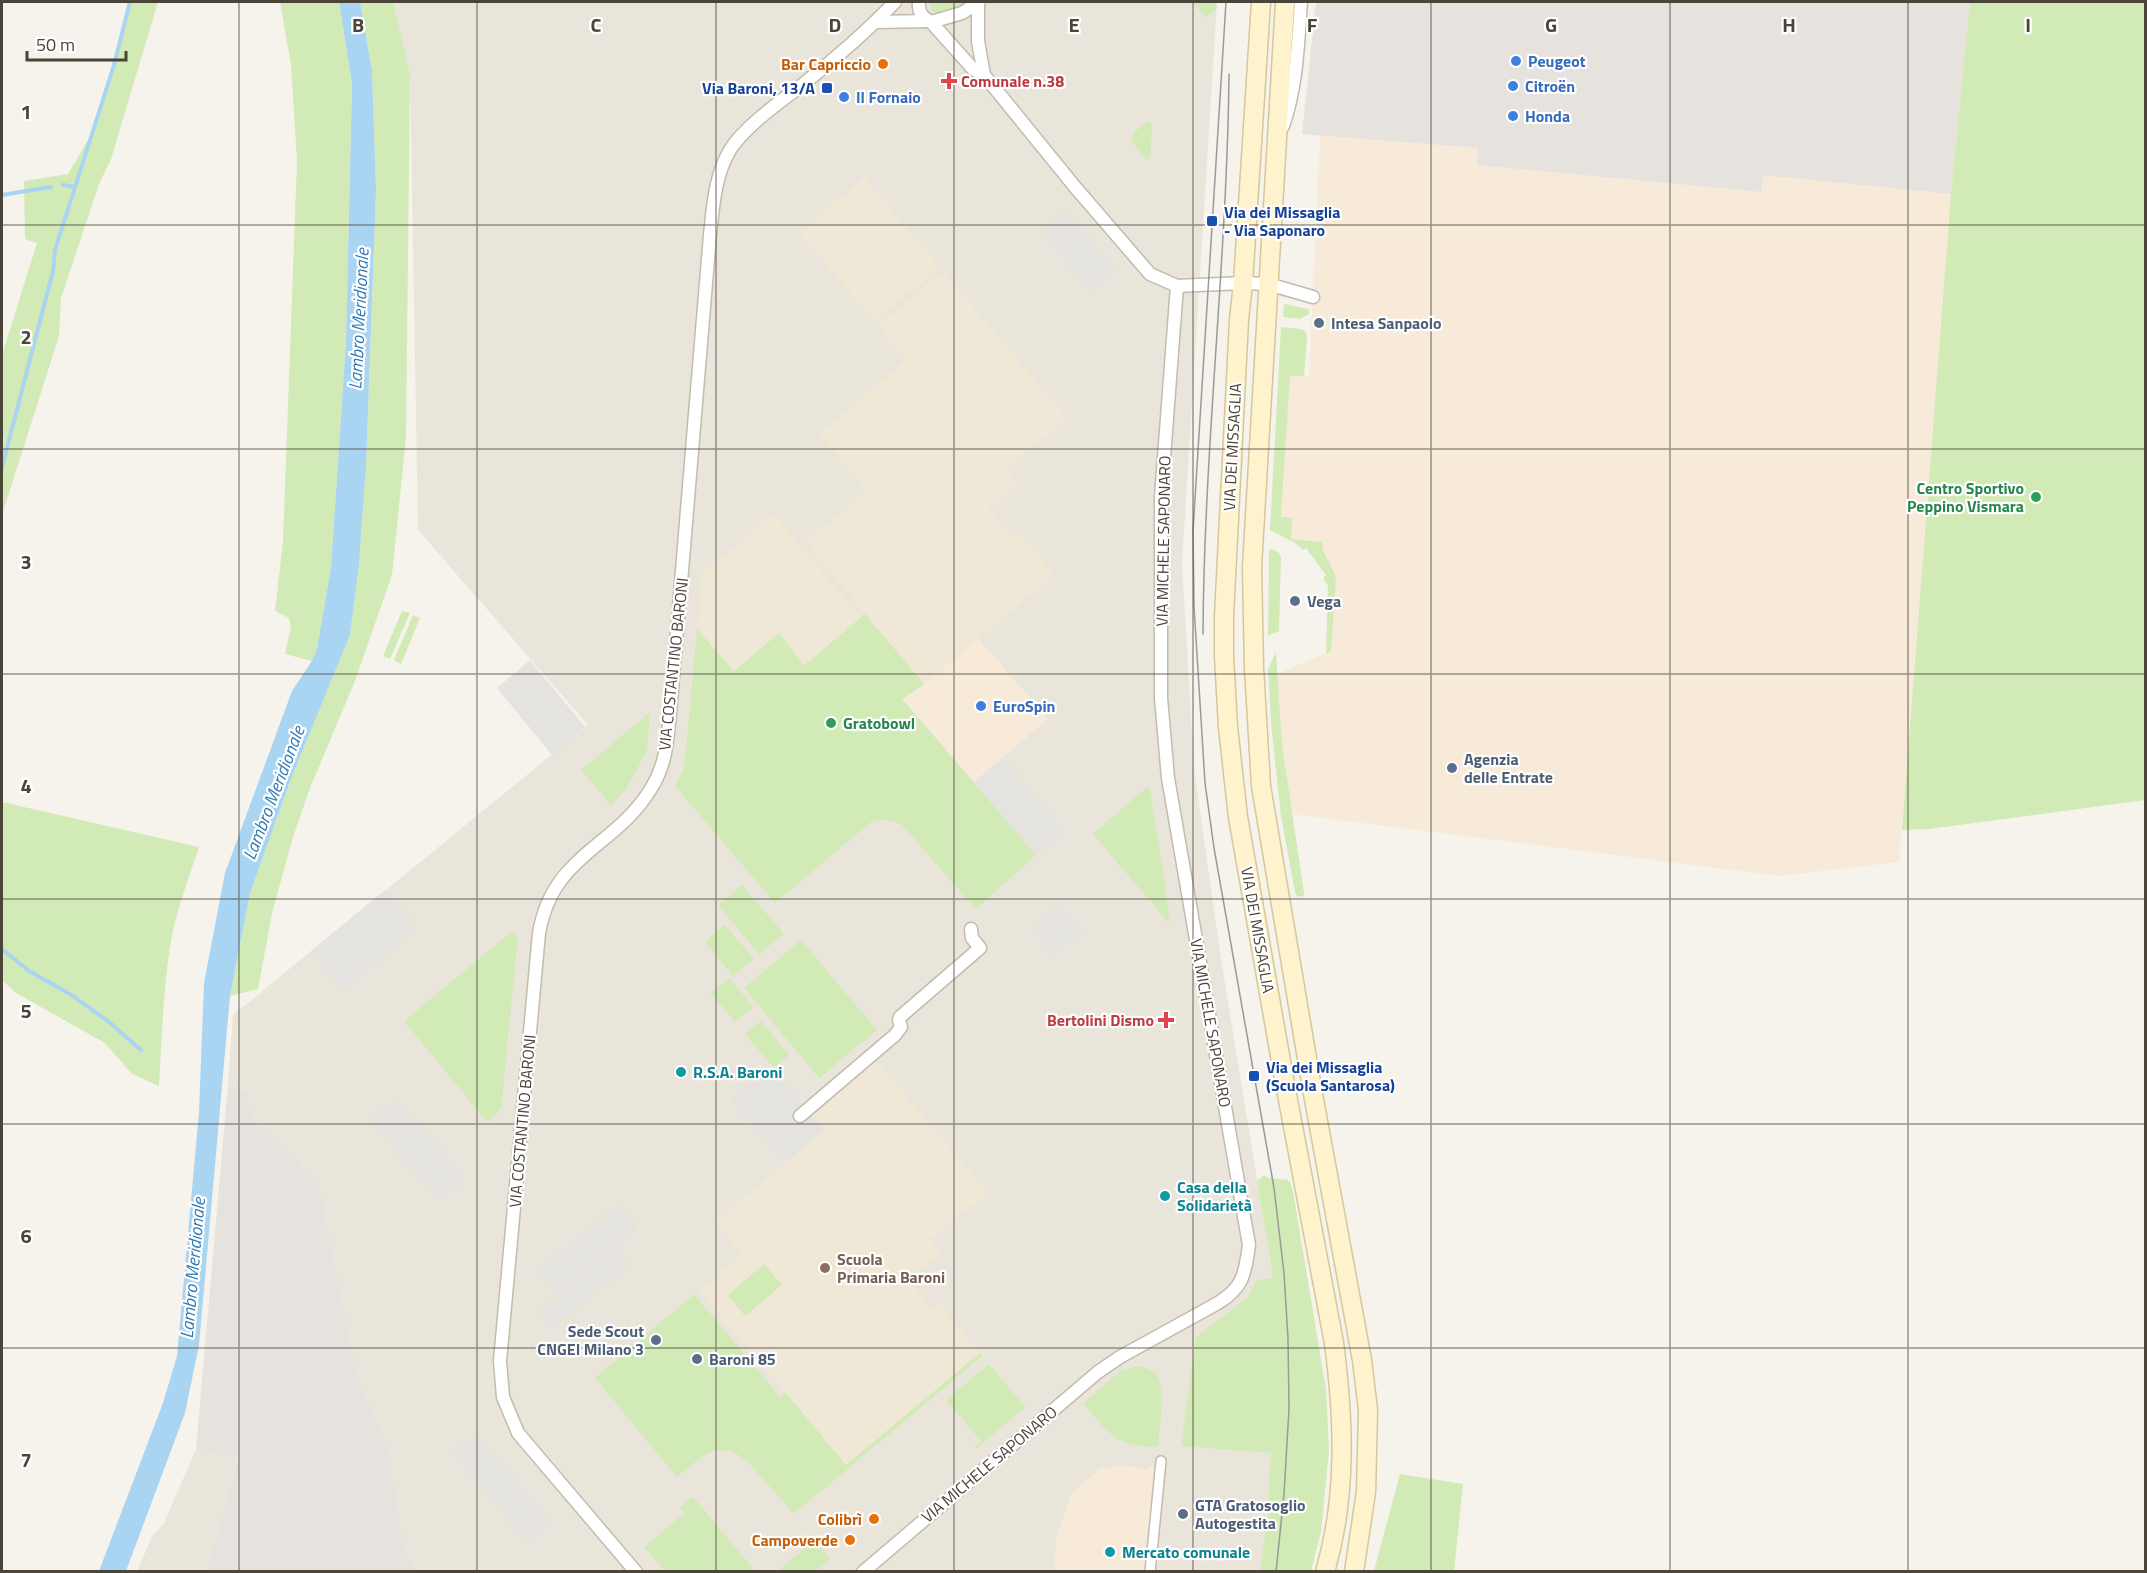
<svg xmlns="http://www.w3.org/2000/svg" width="2147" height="1573" font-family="'Titillium Web',sans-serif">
  <rect width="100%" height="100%" fill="#f6f3ec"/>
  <!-- residential -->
  <g fill="#eae5da">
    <path d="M 393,2 L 1217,2 L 1182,563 L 1194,768 L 1221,959 L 1271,1264 L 1276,1393 L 1267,1520 L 1260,1571 L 420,1571 L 405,1553 L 389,1450 L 357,1374 L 320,1187 L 286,1145 L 253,1122 L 248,1093 L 228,1085 L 233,1015 L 588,725 L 418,530 L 410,74 Z"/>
    <path d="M 196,1449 L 238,1456 L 206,1571 L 137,1572 L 153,1534 L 155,1534 L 164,1523 Z"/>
  </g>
  <!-- commercial -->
  <g fill="#f7ead8">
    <path d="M 1320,135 L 1478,148 L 1477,165 L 1761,192 L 1764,174 L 1951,194 L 1899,862 L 1779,876 L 1291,814 L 1282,745 L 1277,674 L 1331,651 L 1336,575 L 1323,549 L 1291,539 L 1281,517 L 1290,375 L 1309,376 Z"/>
    <path d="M 979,639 L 1048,719 L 974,782 L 902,699 L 924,684 Z"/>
    <path d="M 1161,1461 L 1150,1571 L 1054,1572 L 1057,1535 L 1072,1493 L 1099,1469 L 1123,1465 L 1145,1470 Z"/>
  </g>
  <!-- industrial -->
  <g fill="#e6e2dd">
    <path d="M 1316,2 L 1970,2 L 1951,194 L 1764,175 L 1761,192 L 1477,165 L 1478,148 L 1302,134 Z"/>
    <path d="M 228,1085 L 248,1093 L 253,1122 L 286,1145 L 320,1187 L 357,1374 L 389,1450 L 405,1553 L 419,1571 L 206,1571 L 238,1457 L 196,1449 Z"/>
  </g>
  <!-- education -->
  <g fill="#efe8d6">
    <path d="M 864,177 L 940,267 L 875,321 L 799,233 Z"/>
    <path d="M 943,272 L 1067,418 L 1007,469 L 1018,483 L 988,509 L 1013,538 L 1020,533 L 1054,575 L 924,684 L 806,542 L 867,491 L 819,434 L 906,360 L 878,326 Z"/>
    <path d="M 773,514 L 861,618 L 803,666 L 734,672 L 697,629 L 702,574 Z"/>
    <path d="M 874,1058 L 988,1193 L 930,1239 L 941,1254 L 908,1280 L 931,1309 L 939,1304 L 980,1353 L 846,1465 L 699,1290 L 742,1255 L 715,1222 L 824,1130 L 810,1113 Z"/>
  </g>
  <!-- green -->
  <g fill="#d2eab5">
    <path d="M 130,2 L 158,2 L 111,159 L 99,184 L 61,298 L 59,336 L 2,515 L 2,355 L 37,243 L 25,239 L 24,181 L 68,174 L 91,135 L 114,65 Z"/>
    <path d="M 280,2 L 339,2 L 352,84 L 346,342 L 331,568 L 317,647 L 312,661 L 285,654 L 291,627 L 289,618 L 275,611 L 283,541 L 297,161 L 291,65 Z"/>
    <path d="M 360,2 L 393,2 L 410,74 L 406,437 L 392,575 L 355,681 L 310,788 L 293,837 L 272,913 L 258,989 L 230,996 L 250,893 L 291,779 L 350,635 L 359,564 L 366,466 L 376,190 L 372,71 Z"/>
    <path d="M 929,2 L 970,2 L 963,7 L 941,14 L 932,11 Z"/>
    <path d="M 1192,2 L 1217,2 L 1216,9 L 1206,18 Z"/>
    <path d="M 1970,2 L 2145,2 L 2145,800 L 1929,829 L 1902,830 L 1951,194 Z"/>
    <path d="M 1148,121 L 1152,125 L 1150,158 L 1147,160 L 1131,141 L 1133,133 Z"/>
    <path d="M 1284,304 L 1309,309 L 1309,314 L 1300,319 L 1283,317 Z"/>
    <path d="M 1281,327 L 1300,329 L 1305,331 L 1307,337 L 1304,376 L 1290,376 L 1281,517 L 1292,518 L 1291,539 L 1322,542 L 1323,550 L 1336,576 L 1331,651 L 1326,654 L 1328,586 L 1323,578 L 1326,575 L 1306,548 L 1303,550 L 1295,543 L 1270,530 Z"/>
    <path d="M 1271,549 L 1278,552 L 1281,556 L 1279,631 L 1268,636 L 1269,550 Z"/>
    <path d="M 402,611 L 410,613 L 390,659 L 383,656 Z"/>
    <path d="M 865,614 L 924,684 L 902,699 L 1036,855 L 976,909 L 901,824 C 890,820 883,818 871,822 L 775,903 L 675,786 L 683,770 L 686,751 L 697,629 L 734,671 L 779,633 L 804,666 Z"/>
    <path d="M 413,615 L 420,618 L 401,664 L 394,660 Z"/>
    <path d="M 1276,652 L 1282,745 L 1304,893 L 1303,897 L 1297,896 L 1295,892 L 1281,816 L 1271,723 L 1268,669 Z"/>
    <path d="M 650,712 L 647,751 L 625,791 L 611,805 L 581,770 Z"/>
    <path d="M 1146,788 L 1150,788 L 1170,919 L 1168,922 L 1093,834 Z"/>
    <path d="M 2,802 L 199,847 C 189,878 177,908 171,940 C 163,988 162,1038 159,1086 L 132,1074 L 105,1043 L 16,993 L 2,980 Z"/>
    <path d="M 742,885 L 784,934 L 759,954 L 718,905 Z"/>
    <path d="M 725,925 L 754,959 L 733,976 L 705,942 Z"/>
    <path d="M 511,932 L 518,937 L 501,1109 L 487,1122 L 404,1021 Z"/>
    <path d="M 801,940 L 877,1030 L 819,1078 L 744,988 Z"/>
    <path d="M 730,978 L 753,1007 L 735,1022 L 711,993 Z"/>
    <path d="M 761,1021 L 789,1055 L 774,1068 L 745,1034 Z"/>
    <path d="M 1264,1175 L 1268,1178 L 1288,1180 L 1292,1186 L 1326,1390 L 1329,1452 L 1321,1532 L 1311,1571 L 1260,1571 L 1267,1520 L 1271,1453 L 1181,1446 L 1196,1337 L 1247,1298 L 1257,1280 L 1272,1279 L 1271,1264 L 1257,1181 Z"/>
    <path d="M 764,1264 L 782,1285 L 745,1316 L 728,1295 Z"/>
    <path d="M 694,1294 L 780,1397 L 786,1393 L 846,1465 L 980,1353 L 981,1357 L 794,1514 L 748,1462 C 719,1436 701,1457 677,1477 L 595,1378 Z"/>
    <path d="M 989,1364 L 1025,1407 L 976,1449 L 974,1447 L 981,1441 L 946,1400 Z"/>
    <path d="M 1139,1366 L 1156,1372 C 1167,1393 1159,1424 1158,1447 C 1114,1447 1109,1433 1083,1403 L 1122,1370 Z"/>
    <path d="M 1400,1474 L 1463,1484 L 1454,1571 L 1374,1571 Z"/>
    <path d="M 693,1497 L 755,1571 L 665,1571 L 644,1547 L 685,1513 L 680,1507 Z"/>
    <path d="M 814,1540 L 830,1559 L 815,1571 L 778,1571 Z"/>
  </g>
  <!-- parking -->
  <g fill="#e5e3e0">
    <path d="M 1066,210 L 1115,270 L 1090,290 L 1041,230 Z"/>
    <path d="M 530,660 L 585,727 L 552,755 L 497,688 Z"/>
    <path d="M 1003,758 L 1064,831 L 1036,855 L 974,782 Z"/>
    <path d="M 385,890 L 417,928 L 343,990 L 311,951 Z"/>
    <path d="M 1059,905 L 1082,931 L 1054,954 L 1032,928 Z"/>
    <path d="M 770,1067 L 824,1130 L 784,1163 L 731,1100 Z"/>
    <path d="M 397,1099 L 465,1178 L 440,1200 L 371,1121 Z"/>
    <path d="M 619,1205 L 638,1228 L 557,1294 L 538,1272 Z"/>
    <path d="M 615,1249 L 629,1265 L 553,1328 L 540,1312 Z"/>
    <path d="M 477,1435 L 551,1523 L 528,1542 L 454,1454 Z"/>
  </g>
  <!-- water -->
  <path fill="#a9d4f2" d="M 339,2 L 360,2 L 372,71 L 376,190 L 366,466 L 359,564 L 350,635 L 291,779 L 250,893 L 230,996 L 199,1345 L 185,1413 L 126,1571 L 99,1571 L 163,1403 L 177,1356 L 199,1112 L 204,983 L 225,873 L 292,691 L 312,661 L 317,648 L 331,568 L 346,342 L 352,84 Z"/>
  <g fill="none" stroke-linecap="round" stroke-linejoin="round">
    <!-- stream -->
    <g stroke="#a9d4f2" stroke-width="4">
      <path d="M 63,185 L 75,187"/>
      <path d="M 2,195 L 51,187"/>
      <path d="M 2,467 L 53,271 L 55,250 L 114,65 L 130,2"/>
      <path d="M 2,949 L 29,971 L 70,994 L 109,1022 L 141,1050"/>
    </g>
    <!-- pedestrian casing -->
    <g stroke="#c2bbae" stroke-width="12">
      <path id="pedestrian" d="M 1150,1572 L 1161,1461"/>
    </g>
    <!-- minor casing -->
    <g stroke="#c2bbae" stroke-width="15">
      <g id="minor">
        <path d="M 919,2 C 918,12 922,17 931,22 L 962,13 L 979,2"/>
        <path d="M 978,2 L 978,41 L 984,75"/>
        <path d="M 877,22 L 929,21"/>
        <path d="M 931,22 L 973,69 L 984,75 L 1075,187 L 1150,274 L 1177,286 L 1243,283 L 1268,284 L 1313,297"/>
        <path d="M 1283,126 C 1297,86 1298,44 1301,2"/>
        <path d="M 800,1116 L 895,1035 L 901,1027 L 899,1020 L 900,1017 L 980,948 L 972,938 L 971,929"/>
        <path d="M 636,1572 L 518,1433 L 503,1397 L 500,1361 L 539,933 C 553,853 616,848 652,787 C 668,761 668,731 671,702 L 710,235 C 713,206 715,175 730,150 C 744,127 781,101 802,85 C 835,59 867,31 895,2"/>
        <path d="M 863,1572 L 1098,1372 L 1120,1357 L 1218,1303 C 1244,1287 1245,1273 1249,1245 L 1168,778 L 1161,698 L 1161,497 L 1177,286"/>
      </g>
    </g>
    <!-- secondary casing -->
    <g stroke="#d6c79b" stroke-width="21">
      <g id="secondary">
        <path d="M 1261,2 L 1243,283 L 1239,320 L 1224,617 L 1224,656 L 1228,727 L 1238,817 L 1285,1084 L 1334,1343 C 1344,1420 1347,1497 1325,1572"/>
        <path d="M 1285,2 L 1252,567 L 1254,668 L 1261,786 L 1313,1094 L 1362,1360 L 1368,1410 L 1366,1492 L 1354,1572"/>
      </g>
    </g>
    <!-- pedestrian -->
    <use href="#pedestrian" stroke="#fff" stroke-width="9"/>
    <!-- minor -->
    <use href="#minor" stroke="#fff" stroke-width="12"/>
    <!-- secondary -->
    <use href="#secondary" stroke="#fff3cd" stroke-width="18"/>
    <!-- tram -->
    <g stroke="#9a9a9a" stroke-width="1.5">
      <path d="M 1226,2 L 1193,531 L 1194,606 L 1205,783 L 1214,848 L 1274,1188 L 1284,1273 L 1288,1339 L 1289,1409 L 1284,1494 L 1276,1572"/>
      <path d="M 1203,634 C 1204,447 1227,261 1229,74"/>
    </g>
  </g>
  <!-- grid -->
  <path fill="none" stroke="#4b4439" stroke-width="1.5" stroke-opacity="0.55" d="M 239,2 L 239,1572M 477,2 L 477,1572M 716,2 L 716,1572M 954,2 L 954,1572M 1193,2 L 1193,1572M 1431,2 L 1431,1572M 1670,2 L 1670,1572M 1908,2 L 1908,1572M 2,225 L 2146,225M 2,449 L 2146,449M 2,674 L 2146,674M 2,899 L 2146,899M 2,1124 L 2146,1124M 2,1348 L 2146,1348"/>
  <!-- markers -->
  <g fill="#3f7fe0" stroke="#fff" stroke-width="2">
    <circle cx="1516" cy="61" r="6"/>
    <circle cx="1513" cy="86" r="6"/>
    <circle cx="844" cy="97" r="6"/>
    <circle cx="1513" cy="116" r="6"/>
    <circle cx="981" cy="706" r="6"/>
  </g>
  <g fill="#e8710a" stroke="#fff" stroke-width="2">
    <circle cx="883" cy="64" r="6"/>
    <circle cx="874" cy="1519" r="6"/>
    <circle cx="850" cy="1540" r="6"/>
  </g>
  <g fill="#e0444e" stroke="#fff" stroke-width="2">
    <path d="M946 72h6v6h6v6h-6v6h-6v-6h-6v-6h6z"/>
    <path d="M1163 1011h6v6h6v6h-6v6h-6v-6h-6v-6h6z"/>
  </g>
  <g fill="#1a4fb4" stroke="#fff" stroke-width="2">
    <rect x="821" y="82" width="12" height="12" rx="3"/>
    <rect x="1206" y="215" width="12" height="12" rx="3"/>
    <rect x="1248" y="1070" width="12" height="12" rx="3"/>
  </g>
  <g fill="#5c6f8a" stroke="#fff" stroke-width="2">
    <circle cx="1319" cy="323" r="6"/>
    <circle cx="1295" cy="601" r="6"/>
    <circle cx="1452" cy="768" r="6"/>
    <circle cx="656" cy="1340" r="6"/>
    <circle cx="697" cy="1359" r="6"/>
    <circle cx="1183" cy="1514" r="6"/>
  </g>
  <g fill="#2e9e5b" stroke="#fff" stroke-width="2">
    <circle cx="2036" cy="497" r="6"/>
    <circle cx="831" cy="723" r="6"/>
  </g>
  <g fill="#0f9aa8" stroke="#fff" stroke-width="2">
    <circle cx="681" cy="1072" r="6"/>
    <circle cx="1165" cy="1196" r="6"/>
    <circle cx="1110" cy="1552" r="6"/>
  </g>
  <circle fill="#8d6e63" stroke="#fff" stroke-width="2" cx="825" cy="1268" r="6"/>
  <g text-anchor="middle" stroke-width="4.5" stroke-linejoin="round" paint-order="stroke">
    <!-- shop labels -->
    <g font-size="16" font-weight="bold" fill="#366cbe" stroke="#fff" text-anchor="start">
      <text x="1528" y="67">Peugeot</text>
      <text x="1525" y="92">Citroën</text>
      <text x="856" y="103">Il Fornaio</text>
      <text x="1525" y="122">Honda</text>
      <text x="993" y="712">EuroSpin</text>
    </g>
    <!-- food labels -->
    <g font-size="16" font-weight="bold" fill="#c56008" stroke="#fff" text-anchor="end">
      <text x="871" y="70">Bar Capriccio</text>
      <text x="862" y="1525">Colibrì</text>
      <text x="838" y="1546">Campoverde</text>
    </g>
    <!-- health labels -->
    <g font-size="16" font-weight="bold" fill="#be3a42" stroke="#fff" text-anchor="start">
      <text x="961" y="87">Comunale n.38</text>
      <text x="1154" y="1026" text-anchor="end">Bertolini Dismo</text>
    </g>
    <!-- transit labels -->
    <g font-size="16" font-weight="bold" fill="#164399" stroke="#fff" text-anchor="start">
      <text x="815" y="94" text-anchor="end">Via Baroni, 13/A</text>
      <text x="1224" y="218">Via dei Missaglia<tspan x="1224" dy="18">- Via Saponaro</tspan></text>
      <text x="1266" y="1073">Via dei Missaglia<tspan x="1266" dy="18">(Scuola Santarosa)</tspan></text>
    </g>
    <!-- service labels -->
    <g font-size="16" font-weight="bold" fill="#4e5e75" stroke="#fff" text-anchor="start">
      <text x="1331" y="329">Intesa Sanpaolo</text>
      <text x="1307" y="607">Vega</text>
      <text x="1464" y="765">Agenzia<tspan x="1464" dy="18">delle Entrate</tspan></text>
      <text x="644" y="1337" text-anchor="end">Sede Scout<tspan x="644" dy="18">CNGEI Milano 3</tspan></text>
      <text x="709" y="1365">Baroni 85</text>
      <text x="1195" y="1511">GTA Gratosoglio<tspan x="1195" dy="18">Autogestita</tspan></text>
    </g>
    <!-- street labels -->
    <g font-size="16" fill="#4b4439" stroke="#fff">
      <text transform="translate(1232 447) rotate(-87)" y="6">VIA DEI MISSAGLIA</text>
      <text transform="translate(1163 541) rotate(-89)" y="6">VIA MICHELE SAPONARO</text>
      <text transform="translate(673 664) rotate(-84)" y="6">VIA COSTANTINO BARONI</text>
      <text transform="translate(1258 930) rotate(80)" y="6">VIA DEI MISSAGLIA</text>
      <text transform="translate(1211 1023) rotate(80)" y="6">VIA MICHELE SAPONARO</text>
      <text transform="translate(522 1121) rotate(-85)" y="6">VIA COSTANTINO BARONI</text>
      <text transform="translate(989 1464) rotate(-40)" y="6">VIA MICHELE SAPONARO</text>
    </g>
    <!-- leisure labels -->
    <g font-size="16" font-weight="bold" fill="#27864d" stroke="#fff" text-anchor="end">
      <text x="2024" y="494">Centro Sportivo<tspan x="2024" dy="18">Peppino Vismara</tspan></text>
      <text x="843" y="729" text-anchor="start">Gratobowl</text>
    </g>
    <!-- culture labels -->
    <g font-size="16" font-weight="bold" fill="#0d838f" stroke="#fff" text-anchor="start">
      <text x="693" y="1078">R.S.A. Baroni</text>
      <text x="1177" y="1193">Casa della<tspan x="1177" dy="18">Solidarietà</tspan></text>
      <text x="1122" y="1558">Mercato comunale</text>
    </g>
    <!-- education labels -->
    <g font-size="16" font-weight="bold" fill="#785e54" stroke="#fff" text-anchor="start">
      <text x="837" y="1265">Scuola<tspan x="837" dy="18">Primaria Baroni</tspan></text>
    </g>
    <!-- water labels -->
    <g font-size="18" font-style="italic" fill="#2e7ab2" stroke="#fff">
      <text transform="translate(359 319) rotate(-87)" y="6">Lambro Meridionale</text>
      <text transform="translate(274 793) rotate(-69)" y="6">Lambro Meridionale</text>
      <text transform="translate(193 1268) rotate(-85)" y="6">Lambro Meridionale</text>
    </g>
  </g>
  <g font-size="20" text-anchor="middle" font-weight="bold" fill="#4b4439" stroke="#fff" stroke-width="4.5" stroke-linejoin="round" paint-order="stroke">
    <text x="358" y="32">B</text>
    <text x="596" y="32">C</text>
    <text x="835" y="32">D</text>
    <text x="1074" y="32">E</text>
    <text x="1312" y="32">F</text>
    <text x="1551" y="32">G</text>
    <text x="1789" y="32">H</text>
    <text x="2028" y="32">I</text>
    <text x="26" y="119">1</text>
    <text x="26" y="344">2</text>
    <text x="26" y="569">3</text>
    <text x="26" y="793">4</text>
    <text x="26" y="1018">5</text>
    <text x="26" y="1243">6</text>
    <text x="26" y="1467">7</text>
  </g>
  <!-- border -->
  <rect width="2147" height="1573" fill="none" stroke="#4b4439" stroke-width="6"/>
  <!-- scale -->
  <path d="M27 51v9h99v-9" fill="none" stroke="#4b4439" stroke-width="3"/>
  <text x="36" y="51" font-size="18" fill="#4b4439" stroke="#ffffff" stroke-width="4.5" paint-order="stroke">50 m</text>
</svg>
